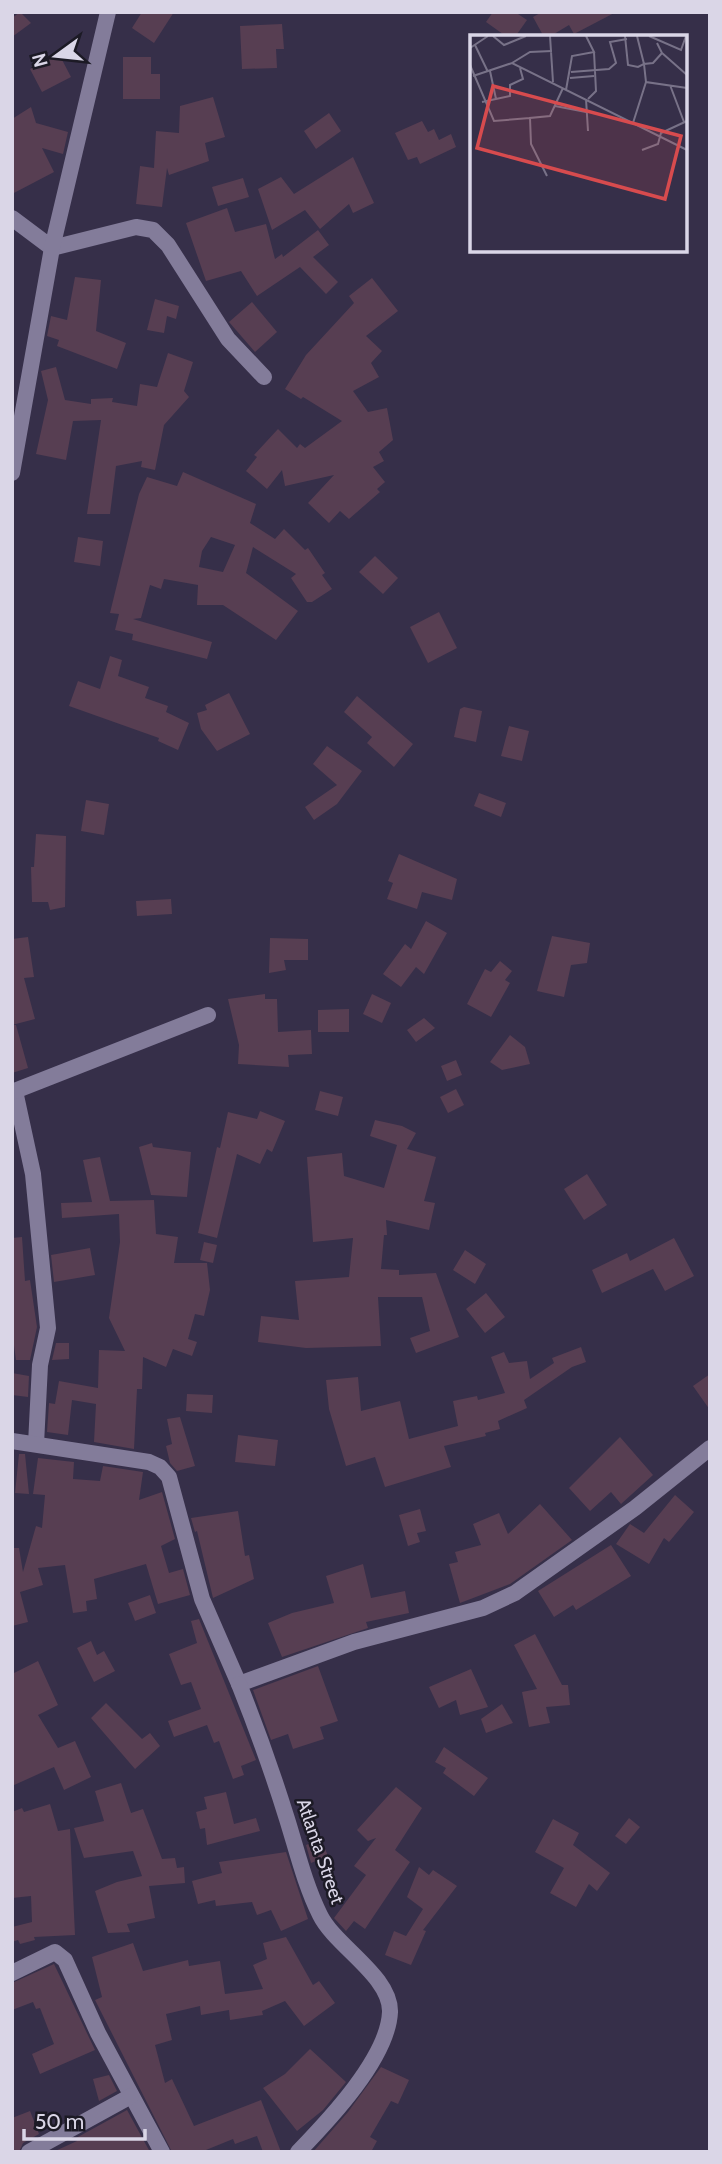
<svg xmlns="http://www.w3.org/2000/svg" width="722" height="2164" font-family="Cabin,sans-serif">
  <rect width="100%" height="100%" fill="#362f49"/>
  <!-- building -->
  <g fill="#573e52" fill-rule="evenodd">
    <path d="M 20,12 L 31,23 L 12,37 L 12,18 Z"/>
    <path d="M 142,12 L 174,12 L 154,43 L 132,28 Z"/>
    <path d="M 493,12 L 515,12 L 527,20 L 515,37 L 507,37 L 486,22 Z"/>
    <path d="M 542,12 L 616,12 L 574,34 L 569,25 L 549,37 L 544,37 L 533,17 Z"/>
    <path d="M 282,24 L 284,49 L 276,49 L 277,68 L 242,69 L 240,26 Z"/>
    <path d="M 59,54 L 71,77 L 42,92 L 30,69 Z"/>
    <path d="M 123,57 L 151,57 L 151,74 L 160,74 L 160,99 L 123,99 Z"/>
    <path d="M 213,97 L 225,137 L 205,143 L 209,161 L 169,175 L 167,168 L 162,207 L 136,204 L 140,166 L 154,168 L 156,131 L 179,133 L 180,106 Z"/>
    <path d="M 31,107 L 36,123 L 68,132 L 63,154 L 42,148 L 54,172 L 12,194 L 12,119 Z"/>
    <path d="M 329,113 L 341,131 L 316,149 L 304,131 Z"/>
    <path d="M 422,121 L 428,132 L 434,129 L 439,140 L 451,134 L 456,147 L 420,164 L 417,157 L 408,160 L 395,133 Z"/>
    <path d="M 353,157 L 374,203 L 353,213 L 349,204 L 320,229 L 305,210 L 272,230 L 258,189 L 281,177 L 294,194 Z"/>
    <path d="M 243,178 L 249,197 L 218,206 L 212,187 Z"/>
    <path d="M 227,208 L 235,232 L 266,224 L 275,259 L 282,254 L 283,257 L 318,230 L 329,245 L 313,257 L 338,282 L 326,294 L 300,267 L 257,296 L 241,271 L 206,281 L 186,223 Z"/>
    <path d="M 75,277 L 101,280 L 96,331 L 126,343 L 117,369 L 57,346 L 59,340 L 47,336 L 51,316 L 67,320 Z"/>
    <path d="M 372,278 L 398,311 L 366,336 L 382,351 L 371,363 L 379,377 L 353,391 L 368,412 L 387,408 L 393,440 L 379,452 L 384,461 L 373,467 L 385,482 L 377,489 L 380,492 L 349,519 L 340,511 L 329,523 L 308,503 L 334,475 L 285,486 L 282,470 L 267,489 L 246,471 L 257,457 L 254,455 L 278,429 L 297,448 L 300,444 L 305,448 L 342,421 L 303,397 L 301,399 L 285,389 L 306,355 L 354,303 L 349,296 Z"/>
    <path d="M 155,299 L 179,306 L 176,319 L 167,316 L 164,333 L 147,330 Z"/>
    <path d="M 252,302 L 277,332 L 255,352 L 229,322 Z"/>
    <path d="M 168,353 L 193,362 L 184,391 L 189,397 L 164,425 L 155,470 L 141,467 L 142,461 L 116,466 L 110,514 L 87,514 L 101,420 L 73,421 L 66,460 L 36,454 L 48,400 L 41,371 L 56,367 L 65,400 L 91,404 L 91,399 L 113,398 L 112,402 L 137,406 L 140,384 L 157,387 Z"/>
    <path d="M 183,472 L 256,504 L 250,523 L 275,539 L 284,529 L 305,550 L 308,548 L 325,573 L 322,575 L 332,589 L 312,602 L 307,602 L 291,578 L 296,574 L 253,547 L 246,573 L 298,611 L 276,640 L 223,605 L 197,605 L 198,585 L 164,579 L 161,589 L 150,585 L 141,618 L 133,619 L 212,642 L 207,659 L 132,640 L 133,634 L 115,630 L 119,614 L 110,613 L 139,494 L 147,477 L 177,486 ZM 211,537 L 235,545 L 223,572 L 199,567 L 202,551 Z"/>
    <path d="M 78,537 L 103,541 L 100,566 L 74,562 Z"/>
    <path d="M 375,556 L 398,578 L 383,594 L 359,572 Z"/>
    <path d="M 439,612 L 457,648 L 428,663 L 410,627 Z"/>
    <path d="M 110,656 L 122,660 L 118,676 L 149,687 L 145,698 L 168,706 L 166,712 L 189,723 L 178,750 L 158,741 L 159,738 L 69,706 L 78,681 L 100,689 Z"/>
    <path d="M 229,693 L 250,734 L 217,751 L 201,729 L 197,713 L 207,710 L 205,705 Z"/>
    <path d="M 357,696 L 413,744 L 394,767 L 367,743 L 372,737 L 344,712 Z"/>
    <path d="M 464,707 L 482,711 L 476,742 L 454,737 L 460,709 Z"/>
    <path d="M 509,726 L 529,731 L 522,761 L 501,756 Z"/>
    <path d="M 327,746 L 362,771 L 337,804 L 314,820 L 305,807 L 337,785 L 313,764 Z"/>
    <path d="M 479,793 L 506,803 L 501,817 L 474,806 Z"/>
    <path d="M 86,800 L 109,804 L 104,835 L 81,831 Z"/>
    <path d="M 36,834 L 66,836 L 65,907 L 50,910 L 48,902 L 32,902 L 31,867 L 34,867 Z"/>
    <path d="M 399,854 L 457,879 L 452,900 L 422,892 L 417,909 L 387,899 L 393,883 L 388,881 Z"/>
    <path d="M 171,899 L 172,914 L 137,916 L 136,901 Z"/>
    <path d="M 426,921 L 447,933 L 424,974 L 416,967 L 401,987 L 383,974 L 405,944 L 411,949 Z"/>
    <path d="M 552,936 L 590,943 L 587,963 L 571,965 L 564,997 L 537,991 Z"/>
    <path d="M 28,937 L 34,977 L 24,978 L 35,1019 L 12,1025 L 12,939 Z"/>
    <path d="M 270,938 L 308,939 L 308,960 L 284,960 L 286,970 L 269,973 Z"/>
    <path d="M 500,961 L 512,971 L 505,980 L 510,983 L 491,1017 L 467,1004 L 485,969 L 491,972 Z"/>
    <path d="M 265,994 L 265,999 L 277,999 L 278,1032 L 311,1030 L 312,1054 L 288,1055 L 289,1067 L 238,1064 L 239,1045 L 228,999 Z"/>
    <path d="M 372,994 L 391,1003 L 382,1023 L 363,1014 Z"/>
    <path d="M 349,1009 L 349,1032 L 318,1032 L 318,1010 Z"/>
    <path d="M 424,1018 L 435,1028 L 416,1042 L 407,1030 Z"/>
    <path d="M 12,1025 L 16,1025 L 28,1068 L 12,1073 Z"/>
    <path d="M 510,1035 L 525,1047 L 530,1064 L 502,1070 L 490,1062 Z"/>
    <path d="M 456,1060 L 462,1075 L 447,1081 L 441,1066 Z"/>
    <path d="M 456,1089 L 464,1105 L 448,1113 L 440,1097 Z"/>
    <path d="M 320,1091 L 343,1097 L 338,1116 L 315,1110 Z"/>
    <path d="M 260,1111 L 285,1121 L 272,1152 L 267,1149 L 260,1164 L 237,1154 L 217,1238 L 198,1233 L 217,1147 L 220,1148 L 228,1112 L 257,1119 Z"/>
    <path d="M 375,1120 L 402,1126 L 416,1133 L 407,1149 L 436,1157 L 424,1201 L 435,1203 L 429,1230 L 386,1220 L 387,1235 L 384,1235 L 381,1269 L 399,1270 L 399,1275 L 436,1273 L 459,1337 L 416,1353 L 410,1338 L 430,1331 L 422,1297 L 378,1297 L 381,1346 L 306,1348 L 258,1342 L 261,1316 L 299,1320 L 295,1281 L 349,1277 L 353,1238 L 313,1242 L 307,1157 L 342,1153 L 344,1176 L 384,1188 L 397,1145 L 370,1136 Z"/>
    <path d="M 152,1143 L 153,1147 L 191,1152 L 187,1197 L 151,1195 L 139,1147 Z"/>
    <path d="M 100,1157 L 110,1201 L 154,1200 L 156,1234 L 178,1237 L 174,1263 L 207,1263 L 210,1290 L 204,1316 L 195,1314 L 188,1339 L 197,1342 L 192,1356 L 173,1349 L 166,1367 L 143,1357 L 142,1389 L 137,1389 L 134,1449 L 94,1442 L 96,1404 L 72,1400 L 68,1435 L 47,1432 L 49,1403 L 55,1404 L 59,1381 L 98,1388 L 99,1350 L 125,1351 L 109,1318 L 120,1242 L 119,1214 L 62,1218 L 61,1203 L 92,1202 L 83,1160 Z"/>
    <path d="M 587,1174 L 607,1205 L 584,1220 L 564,1189 Z"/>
    <path d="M 22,1237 L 25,1281 L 30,1280 L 37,1327 L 30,1360 L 16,1360 L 12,1331 L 12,1238 Z"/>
    <path d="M 674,1238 L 694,1276 L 665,1291 L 653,1269 L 602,1293 L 592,1270 L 627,1253 L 630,1261 Z"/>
    <path d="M 204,1242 L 217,1245 L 213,1263 L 200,1260 Z"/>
    <path d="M 90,1248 L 95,1275 L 54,1282 L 51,1255 Z"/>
    <path d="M 465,1250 L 486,1264 L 475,1284 L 453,1270 Z"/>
    <path d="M 486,1293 L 505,1317 L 485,1333 L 466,1309 Z"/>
    <path d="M 56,1343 L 69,1343 L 69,1359 L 52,1360 Z"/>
    <path d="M 581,1347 L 586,1362 L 572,1367 L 524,1400 L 527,1408 L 498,1421 L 500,1429 L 485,1433 L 486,1436 L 444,1446 L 451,1467 L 385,1487 L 375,1457 L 346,1466 L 329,1409 L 326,1380 L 358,1377 L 361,1411 L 400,1401 L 409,1439 L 458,1426 L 453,1401 L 477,1396 L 478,1400 L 505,1393 L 491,1357 L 504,1352 L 509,1363 L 527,1361 L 530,1379 L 554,1363 L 552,1358 Z"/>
    <path d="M 12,1373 L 29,1376 L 28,1397 L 12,1395 Z"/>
    <path d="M 710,1374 L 710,1410 L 693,1386 Z"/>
    <path d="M 187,1394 L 213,1395 L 212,1413 L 186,1411 Z"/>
    <path d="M 180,1417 L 195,1466 L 177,1471 L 170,1463 L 166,1446 L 172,1444 L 167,1419 Z"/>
    <path d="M 238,1435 L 278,1440 L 275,1466 L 235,1462 Z"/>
    <path d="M 620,1437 L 653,1475 L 621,1504 L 611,1492 L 590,1511 L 569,1488 Z"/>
    <path d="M 19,1454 L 25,1454 L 29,1494 L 15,1493 Z"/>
    <path d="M 38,1458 L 74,1462 L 73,1479 L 100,1481 L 103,1466 L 143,1472 L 139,1500 L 162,1492 L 175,1539 L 161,1546 L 169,1573 L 183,1569 L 190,1595 L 158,1604 L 146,1564 L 94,1579 L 97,1599 L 86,1601 L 87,1611 L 73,1613 L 65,1565 L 38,1568 L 43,1585 L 20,1592 L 28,1622 L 12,1626 L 12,1548 L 19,1548 L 23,1572 L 36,1526 L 42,1528 L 45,1495 L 33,1494 Z"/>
    <path d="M 675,1495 L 694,1512 L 669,1542 L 664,1538 L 649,1564 L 616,1544 L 630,1524 L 644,1533 Z"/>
    <path d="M 540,1504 L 572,1540 L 510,1584 L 460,1603 L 449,1564 L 458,1562 L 455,1552 L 481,1545 L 473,1524 L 499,1513 L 508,1534 Z"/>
    <path d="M 420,1509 L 426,1531 L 417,1533 L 420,1542 L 408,1546 L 399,1515 Z"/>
    <path d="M 238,1511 L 245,1556 L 249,1555 L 254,1579 L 213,1598 L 197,1531 L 195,1532 L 191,1518 Z"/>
    <path d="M 611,1545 L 631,1576 L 576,1610 L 573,1605 L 554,1617 L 538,1591 Z"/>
    <path d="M 363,1564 L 371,1598 L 405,1591 L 409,1613 L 366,1622 L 368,1628 L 282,1657 L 268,1623 L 292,1613 L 334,1603 L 326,1576 Z"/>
    <path d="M 150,1595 L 156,1613 L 135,1621 L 128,1603 Z"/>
    <path d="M 199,1619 L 256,1760 L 241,1766 L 244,1775 L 233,1779 L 219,1741 L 214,1743 L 207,1725 L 174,1737 L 168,1721 L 201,1709 L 191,1682 L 181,1685 L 169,1654 L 197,1643 L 191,1621 Z"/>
    <path d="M 535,1634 L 562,1685 L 568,1685 L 570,1705 L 546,1707 L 550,1723 L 529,1727 L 522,1692 L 537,1689 L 514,1645 Z"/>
    <path d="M 91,1641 L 97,1655 L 104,1651 L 115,1671 L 94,1682 L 77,1648 Z"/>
    <path d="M 38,1661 L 58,1705 L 38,1715 L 58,1748 L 75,1741 L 91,1777 L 64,1790 L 54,1767 L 12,1786 L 12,1674 Z"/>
    <path d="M 318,1666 L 338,1721 L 320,1727 L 324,1739 L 293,1749 L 288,1734 L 271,1740 L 253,1690 Z"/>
    <path d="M 471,1669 L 488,1707 L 460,1715 L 456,1700 L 439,1708 L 429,1687 Z"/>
    <path d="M 106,1703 L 142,1739 L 150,1733 L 160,1746 L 135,1769 L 91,1718 Z"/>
    <path d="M 502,1704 L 513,1723 L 486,1733 L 481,1719 Z"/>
    <path d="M 444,1747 L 488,1778 L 474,1796 L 443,1773 L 446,1768 L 435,1762 Z"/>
    <path d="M 121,1783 L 131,1813 L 143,1809 L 162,1859 L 175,1858 L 177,1868 L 184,1867 L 185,1883 L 149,1886 L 155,1918 L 127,1924 L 130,1932 L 108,1933 L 95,1891 L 117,1882 L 142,1876 L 133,1851 L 84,1858 L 74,1828 L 104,1821 L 95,1791 Z"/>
    <path d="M 396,1787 L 422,1808 L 395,1850 L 410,1862 L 365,1929 L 354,1921 L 346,1931 L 334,1918 L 366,1875 L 354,1866 L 376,1838 L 368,1841 L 357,1830 Z"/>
    <path d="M 226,1792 L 234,1824 L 256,1818 L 260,1831 L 207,1845 L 205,1828 L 200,1829 L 196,1812 L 207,1809 L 204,1797 Z"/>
    <path d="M 50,1804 L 58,1831 L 70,1829 L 75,1935 L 34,1937 L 35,1940 L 20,1944 L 18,1940 L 12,1942 L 12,1927 L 32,1922 L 31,1896 L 12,1898 L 12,1812 L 22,1808 L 24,1812 Z"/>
    <path d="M 629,1818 L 640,1827 L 626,1844 L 615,1836 Z"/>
    <path d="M 553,1819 L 579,1833 L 573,1845 L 610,1873 L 597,1891 L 589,1884 L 576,1907 L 550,1893 L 564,1868 L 535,1852 Z"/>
    <path d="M 321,1839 L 328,1856 L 311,1863 L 306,1845 Z"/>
    <path d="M 286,1852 L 308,1919 L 281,1931 L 271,1910 L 257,1915 L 252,1902 L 216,1906 L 215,1900 L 198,1904 L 192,1881 L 222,1873 L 219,1862 Z"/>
    <path d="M 419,1867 L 429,1875 L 433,1870 L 457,1886 L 423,1930 L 426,1931 L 411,1965 L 385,1955 L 394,1931 L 406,1936 L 423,1909 L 407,1897 Z"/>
    <path d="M 286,1937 L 313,1985 L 319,1981 L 335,2003 L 304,2026 L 285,2001 L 262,2011 L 263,2015 L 230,2020 L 229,2010 L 201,2015 L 200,2006 L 166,2014 L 172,2040 L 155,2045 L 165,2083 L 172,2079 L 194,2126 L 261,2100 L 281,2152 L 263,2152 L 257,2136 L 235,2144 L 233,2139 L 201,2152 L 172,2152 L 95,2000 L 102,1997 L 92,1957 L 133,1943 L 143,1971 L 188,1960 L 189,1966 L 220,1961 L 225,1994 L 263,1989 L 253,1965 L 267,1959 L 263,1943 Z"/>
    <path d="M 54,1964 L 95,2050 L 40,2074 L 32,2054 L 54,2044 L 40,2008 L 36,2009 L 33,2002 L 12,2010 L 12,1983 Z"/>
    <path d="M 310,2049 L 346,2082 L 323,2110 L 297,2131 L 263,2088 L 285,2074 Z"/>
    <path d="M 381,2067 L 409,2080 L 398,2104 L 391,2101 L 370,2137 L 377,2141 L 371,2152 L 313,2152 L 348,2112 Z"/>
    <path d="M 109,2075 L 117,2091 L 99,2101 L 93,2079 Z"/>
    <path d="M 127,2110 L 150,2152 L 53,2152 L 77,2141 L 76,2138 Z"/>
    <path d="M 30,2111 L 39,2134 L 23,2143 L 19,2152 L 12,2152 L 12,2118 Z"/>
  </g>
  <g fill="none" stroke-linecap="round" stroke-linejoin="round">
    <!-- street -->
    <g stroke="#837c9a" stroke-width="16">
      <path d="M 12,218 L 52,248 L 136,227 L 153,230 L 168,245 L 228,339 L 264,377"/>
      <path d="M 12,473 L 52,248 L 108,12"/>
      <path d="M 15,1091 L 33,1174 L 48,1328 L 40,1365 L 36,1444"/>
      <path d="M 12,1092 L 208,1015"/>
      <path d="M 12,1441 L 149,1462 L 160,1467 L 169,1477 L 202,1599 L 239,1684 L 354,1642 L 483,1608 L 515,1593 L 635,1508 L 710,1448"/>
      <path d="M 239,1684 C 257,1729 273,1774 287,1819 C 297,1851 305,1885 320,1915 C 335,1946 391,1976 390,2012 C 388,2058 329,2120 298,2152"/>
      <path d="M 12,1973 L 55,1952 L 65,1960 L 98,2033 L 162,2152"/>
      <path d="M 29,2152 L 131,2096"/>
    </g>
  </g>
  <g text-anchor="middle" stroke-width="5" stroke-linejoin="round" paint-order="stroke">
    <!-- street labels -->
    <g font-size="19" fill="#dad6e7" stroke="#1c1a25">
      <text transform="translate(321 1851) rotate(71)" y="7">Atlanta Street</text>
    </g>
  </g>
  <!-- overview -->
  <g transform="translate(470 35)">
    <rect width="217" height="217" fill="#362f49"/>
    <path fill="none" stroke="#787288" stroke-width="2" d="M 23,1 L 34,10 L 56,1M 80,1 L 83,47M 155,1 L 158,30 L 168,32 L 174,29 L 167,1M 179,1 L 211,15 L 216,1M 187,8 L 192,18 L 183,28 L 174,29 L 176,47 L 217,53M 5,10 L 18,37M 0,13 L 18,1M 192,18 L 217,40M 42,28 L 60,17 L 82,16M 0,30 L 24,86 L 60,83M 20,36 L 26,64M 101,37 L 139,34 L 146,28 L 140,7 L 157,4M 3,41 L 42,28 L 217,115M 100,43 L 124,41M 200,50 L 214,87M 96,55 L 102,21 L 124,17 L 116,1M 116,64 L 118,96M 118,64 L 126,56 L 124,17M 12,67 L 40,61 L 40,50 L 53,44 L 50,33M 85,71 L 116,77M 163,88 L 176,47M 172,115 L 188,109 L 191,98 L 217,86M 77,141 L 61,109 L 60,83 L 80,81 L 93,53"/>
    <path fill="#d74b4e" fill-opacity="0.15" stroke="#d74b4e" stroke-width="3.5" d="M 23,51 L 211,101 L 195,164 L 7,113 Z"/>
    <rect width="217" height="217" fill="none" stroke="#dad6e7" stroke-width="3.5"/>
  </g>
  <!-- border -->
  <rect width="722" height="2164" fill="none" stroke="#dad6e7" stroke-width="28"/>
  <!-- north arrow -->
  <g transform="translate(56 56) rotate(255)" stroke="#1c1a25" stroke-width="5" paint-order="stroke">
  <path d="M0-5L12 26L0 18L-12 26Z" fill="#dad6e7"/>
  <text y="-10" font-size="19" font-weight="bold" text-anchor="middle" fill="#dad6e7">N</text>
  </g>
  <!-- scale -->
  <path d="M24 2129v10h121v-10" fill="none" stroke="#dad6e7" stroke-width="3.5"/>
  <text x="35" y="2129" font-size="21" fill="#dad6e7" stroke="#1c1a25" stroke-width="5" paint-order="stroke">50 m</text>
</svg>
